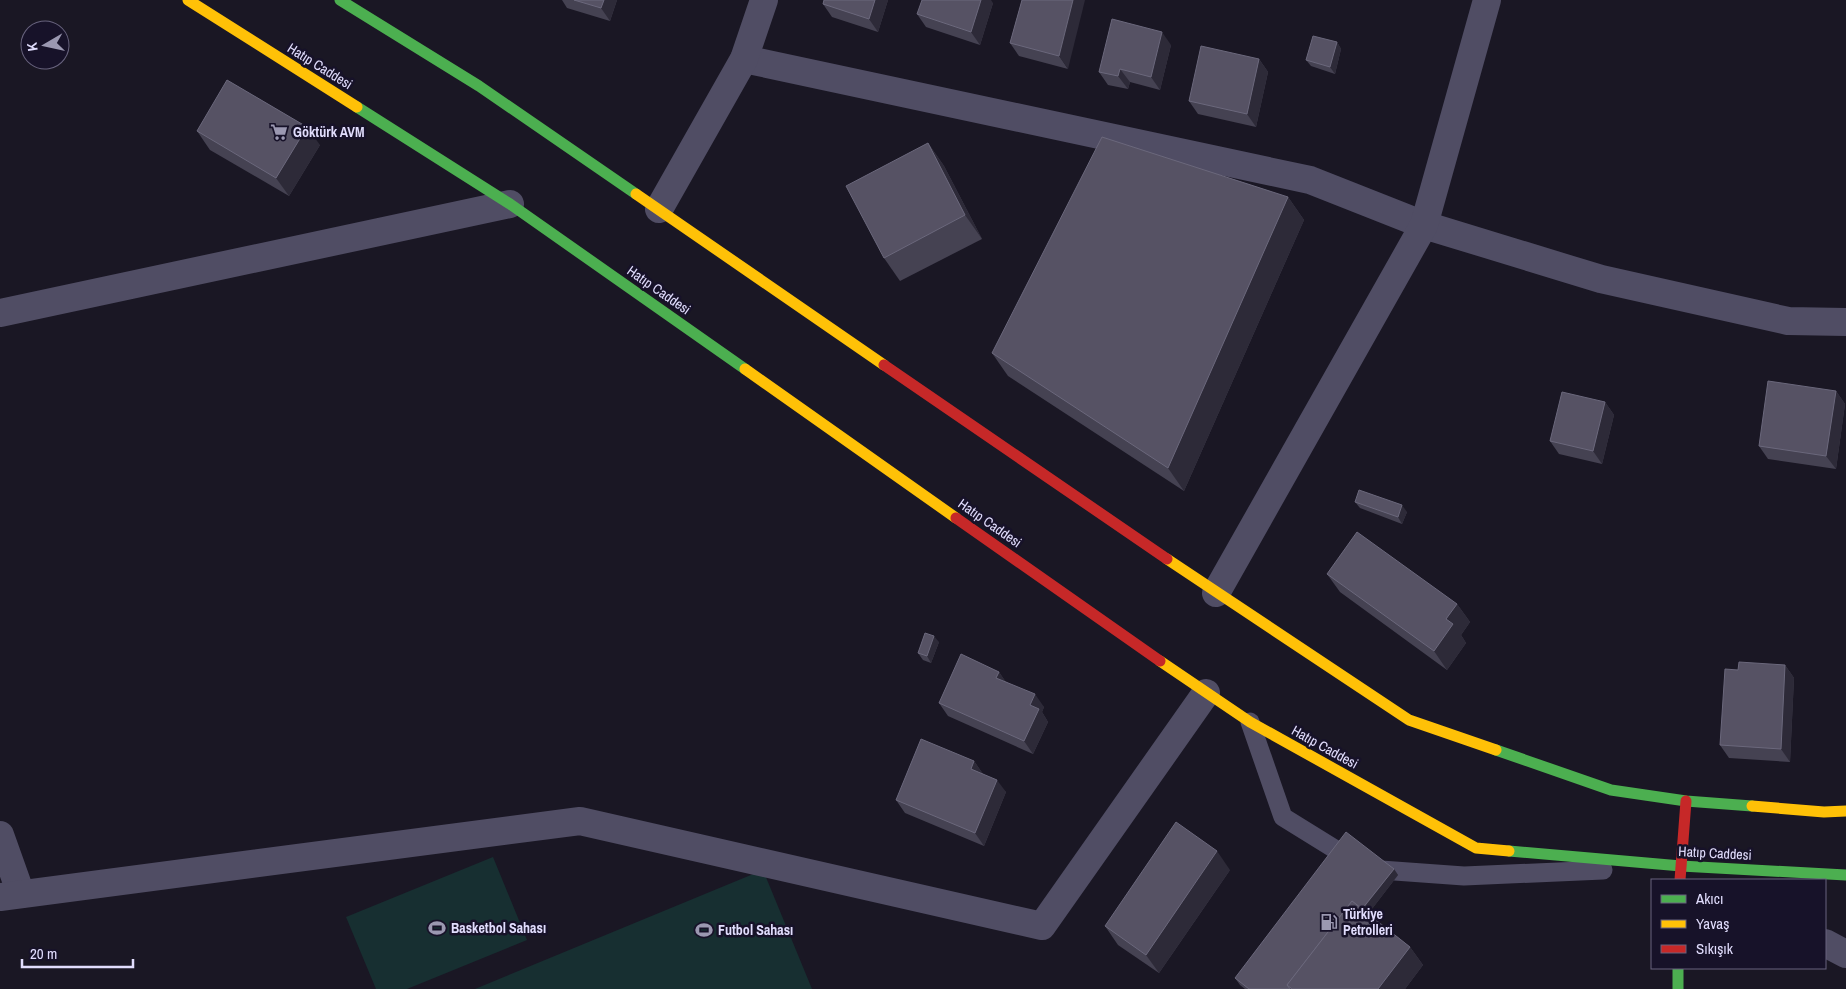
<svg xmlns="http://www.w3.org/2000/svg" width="1846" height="989" font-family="'Archivo Narrow',sans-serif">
  <rect width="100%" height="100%" fill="#1a1724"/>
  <!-- green -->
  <g fill="#172f31">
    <path d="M 493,857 L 527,940 L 407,989 L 376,989 L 346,917 Z"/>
    <path d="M 763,870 L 812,989 L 475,989 Z"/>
  </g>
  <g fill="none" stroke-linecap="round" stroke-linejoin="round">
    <!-- lane -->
    <path stroke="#504d64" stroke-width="19" d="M 1250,722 L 1283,817 L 1367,869 L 1464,876 L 1603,870"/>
    <!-- street -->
    <g stroke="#504d64" stroke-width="28">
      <path d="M 744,59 L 1310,180 L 1424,225 L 1601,279 L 1788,321 L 1846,322"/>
      <path d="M 659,209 L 744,59 L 764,0"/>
      <path d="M 0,313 L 510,204"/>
      <path d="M 1216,593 L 1424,225 L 1487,0"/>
      <path d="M 0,835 L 21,894"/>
      <path d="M 0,897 L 580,821 L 1042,926 L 1206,693"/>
      <path d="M 1825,943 L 1846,954"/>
    </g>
    <!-- fast -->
    <g stroke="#4caf50" stroke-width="11">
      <path d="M 340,0 L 479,86 L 636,194"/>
      <path d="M 357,107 L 510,204 L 745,369"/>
      <path d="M 1496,750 L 1611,790 L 1686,801 L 1752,806"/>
      <path d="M 1509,851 L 1681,866 L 1846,875"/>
      <path d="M 1678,968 L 1678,989"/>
    </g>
    <!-- slow -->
    <g stroke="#ffc107" stroke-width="11">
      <path d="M 188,0 L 357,107"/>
      <path d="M 636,194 L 884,365"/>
      <path d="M 745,369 L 956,518"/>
      <path d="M 1167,559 L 1409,720 L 1496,750"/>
      <path d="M 1160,661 L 1250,722 L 1476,848 L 1509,851"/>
      <path d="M 1752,806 L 1824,812 L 1846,811"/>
    </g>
    <!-- jam -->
    <g stroke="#c62828" stroke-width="11">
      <path d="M 884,365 L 1167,559"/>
      <path d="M 956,518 L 1160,661"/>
      <path d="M 1680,880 L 1686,801"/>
    </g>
  </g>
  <!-- wall -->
  <g fill="#454252">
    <path d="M 562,0 L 617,0 L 610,21 L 567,8 Z"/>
    <path d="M 824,0 L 888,0 L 878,32 L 832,17 L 823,4 Z"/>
    <path d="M 1022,0 L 1068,69 L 1019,56 L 1010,43 Z"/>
    <path d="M 993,3 L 980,45 L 926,27 L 917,14 Z"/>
    <path d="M 1337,42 L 1341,49 L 1335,74 L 1311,66 L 1306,60 Z"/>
    <path d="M 1171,45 L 1160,90 L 1130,82 L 1128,89 L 1108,85 L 1099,72 Z"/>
    <path d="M 1259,59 L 1268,72 L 1256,127 L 1198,114 L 1189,101 Z"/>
    <path d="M 197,131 L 320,145 L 289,196 L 210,150 Z"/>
    <path d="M 928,143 L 944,166 L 982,239 L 900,281 L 884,258 Z"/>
    <path d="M 1288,197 L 1304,220 L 1184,491 L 1008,376 L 992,353 Z"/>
    <path d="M 1836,391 L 1845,404 L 1836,469 L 1768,459 L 1759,446 Z"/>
    <path d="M 1605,402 L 1614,415 L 1602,464 L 1559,454 L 1550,441 Z"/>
    <path d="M 1355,502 L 1407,512 L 1402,524 L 1360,508 Z"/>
    <path d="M 1327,574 L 1457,604 L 1470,622 L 1461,635 L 1466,643 L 1447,670 L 1340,592 Z"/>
    <path d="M 939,642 L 931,663 L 923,660 L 918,653 Z"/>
    <path d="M 1785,665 L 1794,678 L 1790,762 L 1729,758 L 1720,745 L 1738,670 Z"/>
    <path d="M 999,672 L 1005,681 L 1044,707 L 1042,712 L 1048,722 L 1033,754 L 948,716 L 939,703 Z"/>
    <path d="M 974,761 L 983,774 L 1006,792 L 984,846 L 905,813 L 896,800 Z"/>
    <path d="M 1394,869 L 1398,875 L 1368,914 L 1410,947 L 1423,965 L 1405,989 L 1245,989 L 1240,985 L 1235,978 Z"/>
    <path d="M 1230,870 L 1159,973 L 1118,945 L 1105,926 Z"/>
  </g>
  <!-- shaded-wall -->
  <g fill="#2d2a38">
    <path d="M 604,0 L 617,0 L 610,21 L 601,8 Z"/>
    <path d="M 875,0 L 888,0 L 878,32 L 869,19 Z"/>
    <path d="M 981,0 L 991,0 L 993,3 L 980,45 L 971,32 Z"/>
    <path d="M 1073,0 L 1085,0 L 1068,69 L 1059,56 Z"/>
    <path d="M 1162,32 L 1171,45 L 1160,90 L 1151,77 Z"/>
    <path d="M 1337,42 L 1341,49 L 1335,74 L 1330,67 Z"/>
    <path d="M 1259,59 L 1268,72 L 1256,127 L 1247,114 Z"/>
    <path d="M 1120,69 L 1130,82 L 1128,89 L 1118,76 Z"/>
    <path d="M 307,127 L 320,145 L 289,196 L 276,178 Z"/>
    <path d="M 928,143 L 944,166 L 982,239 L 965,215 Z"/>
    <path d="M 1288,197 L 1304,220 L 1184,491 L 1168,468 Z"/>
    <path d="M 1836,391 L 1845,404 L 1836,469 L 1826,456 Z"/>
    <path d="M 1605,402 L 1614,415 L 1602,464 L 1593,451 Z"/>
    <path d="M 1402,505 L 1407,512 L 1402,524 L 1398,517 Z"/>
    <path d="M 1457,604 L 1470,622 L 1461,635 L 1466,643 L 1447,670 L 1434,651 L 1446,619 Z"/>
    <path d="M 934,636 L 939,642 L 931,663 L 927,656 Z"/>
    <path d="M 1785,665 L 1794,678 L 1790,762 L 1781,749 Z"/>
    <path d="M 999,672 L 1008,685 L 996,678 Z"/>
    <path d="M 1035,694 L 1044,707 L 1042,712 L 1048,722 L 1033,754 L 1024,741 L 1030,705 Z"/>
    <path d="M 974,761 L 983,774 L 971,769 Z"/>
    <path d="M 997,780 L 1006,792 L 984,846 L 975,833 Z"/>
    <path d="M 1217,851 L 1230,870 L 1159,973 L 1146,955 Z"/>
    <path d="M 1394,869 L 1398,875 L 1311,989 L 1301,989 Z"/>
    <path d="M 1410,947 L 1423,965 L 1405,989 L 1378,989 Z"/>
  </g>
  <!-- building -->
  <g fill="#565264" stroke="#6b687c">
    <path d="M 574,0 L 604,0 L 601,8 Z"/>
    <path d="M 824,0 L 875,0 L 869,19 L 823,4 Z"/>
    <path d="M 922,0 L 981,0 L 971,32 L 917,14 Z"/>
    <path d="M 1022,0 L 1073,0 L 1059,56 L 1010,43 Z"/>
    <path d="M 1112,19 L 1162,32 L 1151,77 L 1120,69 L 1118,76 L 1099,72 Z"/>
    <path d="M 1313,36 L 1337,42 L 1330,67 L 1306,60 Z"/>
    <path d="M 1201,46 L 1259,59 L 1247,114 L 1189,101 Z"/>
    <path d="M 227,80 L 307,127 L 276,178 L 197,131 Z"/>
    <path d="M 1102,137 L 1288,197 L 1168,468 L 992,353 Z"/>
    <path d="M 928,143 L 965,215 L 884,258 L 846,186 Z"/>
    <path d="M 1768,381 L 1836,391 L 1826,456 L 1759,446 Z"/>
    <path d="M 1562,392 L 1605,402 L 1593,451 L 1550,441 Z"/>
    <path d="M 1359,490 L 1402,505 L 1398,517 L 1355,502 Z"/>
    <path d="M 1357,532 L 1457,604 L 1446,619 L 1453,624 L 1434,651 L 1327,574 Z"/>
    <path d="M 925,633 L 934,636 L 927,656 L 918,653 Z"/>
    <path d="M 961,654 L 999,672 L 996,678 L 1035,694 L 1030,705 L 1039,709 L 1024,741 L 939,703 Z"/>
    <path d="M 1739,662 L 1785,665 L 1781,749 L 1720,745 L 1725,669 L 1738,670 Z"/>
    <path d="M 921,739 L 974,761 L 971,769 L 997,780 L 975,833 L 896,800 Z"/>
    <path d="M 1176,822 L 1217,851 L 1146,955 L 1105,926 Z"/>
    <path d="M 1346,832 L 1394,869 L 1362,909 L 1352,901 L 1287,985 L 1290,989 L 1249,989 L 1235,978 Z"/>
    <path d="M 1352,901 L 1410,947 L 1378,989 L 1292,989 L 1287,985 Z"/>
  </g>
  <!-- icons -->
  <defs>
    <g id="supermarket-bare" transform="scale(1.35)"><path d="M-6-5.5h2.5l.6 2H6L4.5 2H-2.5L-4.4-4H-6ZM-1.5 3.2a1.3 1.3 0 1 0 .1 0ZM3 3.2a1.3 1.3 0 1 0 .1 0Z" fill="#9b98b1" stroke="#171229" stroke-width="2.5" paint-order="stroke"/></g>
    <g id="fuel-bare" transform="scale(1.35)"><path d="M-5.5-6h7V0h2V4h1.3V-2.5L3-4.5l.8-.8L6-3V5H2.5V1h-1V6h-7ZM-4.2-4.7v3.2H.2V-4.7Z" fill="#9b98b1" stroke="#171229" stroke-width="2.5" paint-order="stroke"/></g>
    <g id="stadium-bare" transform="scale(1.35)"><path d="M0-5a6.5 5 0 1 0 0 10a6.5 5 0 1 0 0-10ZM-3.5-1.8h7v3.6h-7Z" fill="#9b98b1" stroke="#171229" stroke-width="2.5" paint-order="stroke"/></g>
  </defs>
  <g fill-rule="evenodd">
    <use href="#supermarket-bare" x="279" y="132"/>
    <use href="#fuel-bare" x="1329" y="922"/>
    <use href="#stadium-bare" x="437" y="928"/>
    <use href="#stadium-bare" x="704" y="930"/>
  </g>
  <g text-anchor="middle" stroke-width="5" stroke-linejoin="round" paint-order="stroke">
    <!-- street labels -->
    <g font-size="14" fill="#e1ddfd" stroke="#171229">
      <text transform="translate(320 66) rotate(32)" y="5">Hatıp Caddesi</text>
      <text transform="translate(659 290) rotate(35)" y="5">Hatıp Caddesi</text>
      <text transform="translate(990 523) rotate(35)" y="5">Hatıp Caddesi</text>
      <text transform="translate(1325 747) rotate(29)" y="5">Hatıp Caddesi</text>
      <text transform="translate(1715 853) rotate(3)" y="5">Hatıp Caddesi</text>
    </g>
    <!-- poi labels -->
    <g font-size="14" font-weight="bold" fill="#e1ddfd" stroke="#171229" text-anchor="start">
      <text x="293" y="137">Göktürk AVM</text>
      <text x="1343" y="919">Türkiye<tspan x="1343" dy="16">Petrolleri</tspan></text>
      <text x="451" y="933">Basketbol Sahası</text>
      <text x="718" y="935">Futbol Sahası</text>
    </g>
  </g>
  <!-- legend -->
  <rect x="1651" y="879" width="175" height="90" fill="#171229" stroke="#68637e"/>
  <rect x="1661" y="895" width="25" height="8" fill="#4caf50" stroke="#68637e"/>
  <text x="1696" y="904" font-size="15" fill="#e1ddfd">Akıcı</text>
  <rect x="1661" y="920" width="25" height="8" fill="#ffc107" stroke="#68637e"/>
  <text x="1696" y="929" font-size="15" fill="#e1ddfd">Yavaş</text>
  <rect x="1661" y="945" width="25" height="8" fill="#c62828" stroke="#68637e"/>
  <text x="1696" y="954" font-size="15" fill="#e1ddfd">Sıkışık</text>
  <!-- north arrow -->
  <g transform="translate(45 45) rotate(261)"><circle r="24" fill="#171229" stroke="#68637e"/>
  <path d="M0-4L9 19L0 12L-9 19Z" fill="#9b98b1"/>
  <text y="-8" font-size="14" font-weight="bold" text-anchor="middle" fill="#e1ddfd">K</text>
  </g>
  <!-- scale -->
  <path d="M22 959v8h111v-8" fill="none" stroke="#e1ddfd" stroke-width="2.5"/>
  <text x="30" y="959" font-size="15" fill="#e1ddfd" stroke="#171229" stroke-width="4" paint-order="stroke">20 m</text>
</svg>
